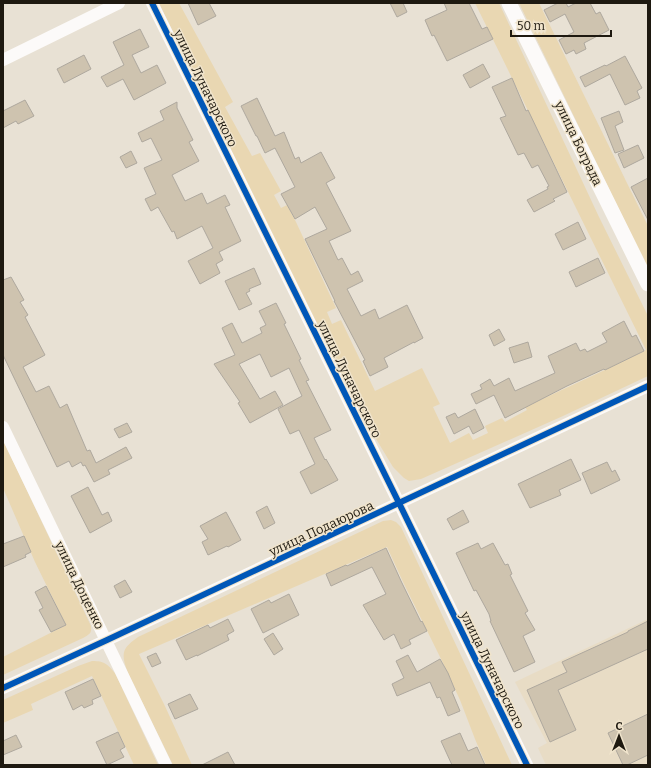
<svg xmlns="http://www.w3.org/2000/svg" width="651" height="768" font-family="Bitter,serif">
  <rect width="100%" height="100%" fill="#e8e1d4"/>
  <!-- built -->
  <path fill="#e8dcc5" d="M 648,619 L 648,765 L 546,765 L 538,748 L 547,743 L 515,682 Z"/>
  <!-- green -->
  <g fill="#e9d7b2">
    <path d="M 160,3 L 179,3 L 233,102 L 225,107 L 252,156 L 260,153 L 281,191 L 274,195 L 281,208 L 287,205 L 296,222 L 336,308 L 327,312 L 332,324 L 341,320 L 375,391 L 422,368 L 440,404 L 433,407 L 450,443 L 469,433 L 473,440 L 488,433 L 485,426 L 502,418 L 505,422 L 527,410 L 525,407 C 565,388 606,370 646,350 L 475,3 L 499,3 L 599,217 L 648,316 L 648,376 L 563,416 L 421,479 L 409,481 L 404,478 L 393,467 L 364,419 L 295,281 L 160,5 Z"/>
    <path d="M 519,3 L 539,3 L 648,226 L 648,269 Z"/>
    <path d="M 3,440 L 91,626 C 92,634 89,634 83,638 L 3,675 L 3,657 L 66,625 L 35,562 L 3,488 Z"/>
    <path d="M 391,520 L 396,522 L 401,527 L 512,765 L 486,765 L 475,739 L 460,700 L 441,659 L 404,584 L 387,547 L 139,654 L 164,704 L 192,765 L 173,765 L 128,673 C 121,654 121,649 138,637 L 383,521 Z"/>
    <path d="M 92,661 C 105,661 107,664 115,673 L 158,765 L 134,765 L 92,676 L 31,704 L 33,710 L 3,723 L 3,700 L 78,666 Z"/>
  </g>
  <!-- building -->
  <g fill="#cec3af" stroke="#aea89e">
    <path d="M 188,3 L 209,3 L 216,16 L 198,25 Z"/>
    <path d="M 390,3 L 403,3 L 407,12 L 397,17 Z"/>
    <path d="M 444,3 L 469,3 L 482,29 L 487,27 L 493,39 L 447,61 L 434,35 L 432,36 L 425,20 L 447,10 Z"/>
    <path d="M 558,3 L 566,3 L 568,7 L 576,3 L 590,3 L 596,14 L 600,12 L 609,30 L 584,43 L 586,49 L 576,54 L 574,50 L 566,54 L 559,40 L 574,32 L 565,14 L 550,22 L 544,10 Z"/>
    <path d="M 140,29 L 149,47 L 132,55 L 141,73 L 157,65 L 166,83 L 134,100 L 123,79 L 107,87 L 101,77 L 124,65 L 113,42 Z"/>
    <path d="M 84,55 L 91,69 L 64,83 L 57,69 Z"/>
    <path d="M 625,56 L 642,88 L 637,91 L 640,98 L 625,105 L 610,74 L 585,87 L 580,77 L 605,65 L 606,66 Z"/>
    <path d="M 483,64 L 490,77 L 470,88 L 463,75 Z"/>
    <path d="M 512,78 L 526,111 L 528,110 L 567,192 L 553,199 L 555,201 L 534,212 L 527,200 L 548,189 L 547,187 L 549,186 L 538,165 L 532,168 L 524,153 L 518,155 L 500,118 L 506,116 L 492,87 Z"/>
    <path d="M 257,98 L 275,136 L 284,132 L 295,159 L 299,157 L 301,163 L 321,152 L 335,178 L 326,183 L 351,231 L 329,241 L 338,260 L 342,258 L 351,275 L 358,271 L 363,281 L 347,289 L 361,316 L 375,309 L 379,319 L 407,305 L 423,338 L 414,343 L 414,342 L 384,358 L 388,367 L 370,376 L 363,361 L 365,360 L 334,301 L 335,301 L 305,239 L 327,229 L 315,207 L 295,219 L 281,194 L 295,187 L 275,148 L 265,153 L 257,136 L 256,136 L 241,106 Z"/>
    <path d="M 25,100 L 34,116 L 18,124 L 16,121 L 3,128 L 3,111 Z"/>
    <path d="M 177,102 L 177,108 L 193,140 L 189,142 L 199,161 L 172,175 L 185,201 L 202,193 L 207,204 L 225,195 L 230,205 L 225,207 L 241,241 L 219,252 L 223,260 L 216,264 L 220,273 L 200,284 L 188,261 L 213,248 L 202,226 L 177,239 L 174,231 L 172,232 L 158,207 L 151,211 L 145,199 L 156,194 L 144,168 L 162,160 L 151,138 L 142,142 L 138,133 L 164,120 L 160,111 Z"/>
    <path d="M 619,111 L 623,122 L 615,126 L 624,150 L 615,153 L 601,118 Z"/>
    <path d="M 638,145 L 644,158 L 624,168 L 618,154 Z"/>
    <path d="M 131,151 L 137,163 L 126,168 L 120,157 Z"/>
    <path d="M 648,178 L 648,220 L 631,187 Z"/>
    <path d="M 578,222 L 586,239 L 563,250 L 555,234 Z"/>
    <path d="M 598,258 L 605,273 L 576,287 L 569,272 Z"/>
    <path d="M 254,268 L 261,284 L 249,289 L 250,291 L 246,293 L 252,304 L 239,310 L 225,281 Z"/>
    <path d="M 11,277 L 24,300 L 20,302 L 28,315 L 25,317 L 45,355 L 23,367 L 36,392 L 49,386 L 60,408 L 67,404 L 87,451 L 90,450 L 96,463 L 126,447 L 132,458 L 108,470 L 110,474 L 94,482 L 85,465 L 83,466 L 81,462 L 72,467 L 69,461 L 57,467 L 3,355 L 3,280 Z"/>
    <path d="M 276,303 L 286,323 L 284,324 L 301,359 L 299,360 L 309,380 L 306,381 L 331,430 L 314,438 L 325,460 L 326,459 L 338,480 L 311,494 L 300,472 L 315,464 L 299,430 L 290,434 L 278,409 L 302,396 L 289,368 L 271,377 L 260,354 L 239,364 L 260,399 L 275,391 L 283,405 L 250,423 L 238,403 L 240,402 L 214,364 L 235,355 L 222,328 L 232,323 L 242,343 L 262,333 L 260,328 L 266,325 L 259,311 Z"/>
    <path d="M 624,321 L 632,337 L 636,335 L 644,351 L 605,370 L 604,369 L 567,386 L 505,418 L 494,395 L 476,404 L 471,394 L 482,389 L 480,385 L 490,379 L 494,386 L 509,378 L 515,391 L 555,373 L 548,356 L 576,343 L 580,351 L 585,349 L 587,352 L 607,342 L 602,333 Z"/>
    <path d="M 499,329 L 505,340 L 494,346 L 489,335 Z"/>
    <path d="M 528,342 L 532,357 L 514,363 L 509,348 Z"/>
    <path d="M 475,409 L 484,428 L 473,434 L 469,426 L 454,434 L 446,417 L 455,413 L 458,418 Z"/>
    <path d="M 127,423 L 132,432 L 119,438 L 114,429 Z"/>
    <path d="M 571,459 L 581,480 L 559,490 L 561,495 L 530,508 L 518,484 Z"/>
    <path d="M 607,462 L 612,472 L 615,470 L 620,480 L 591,494 L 582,473 Z"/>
    <path d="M 88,487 L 102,515 L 108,512 L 112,521 L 90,533 L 71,496 Z"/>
    <path d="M 267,506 L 275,523 L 264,529 L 256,512 Z"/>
    <path d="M 463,510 L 469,522 L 453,530 L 447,519 Z"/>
    <path d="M 226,512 L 241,540 L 228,547 L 227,546 L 208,555 L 202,542 L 208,539 L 200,526 Z"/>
    <path d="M 24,536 L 31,552 L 25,555 L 26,557 L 3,567 L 3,544 Z"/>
    <path d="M 478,543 L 481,549 L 493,543 L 505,565 L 508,564 L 512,574 L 510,575 L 528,611 L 525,613 L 535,630 L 523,636 L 535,662 L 514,672 L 490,621 L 491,621 L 489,614 L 476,590 L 474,591 L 456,553 Z"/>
    <path d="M 386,548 L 401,581 L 421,622 L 422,621 L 427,631 L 409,640 L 411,644 L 401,649 L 394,634 L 384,640 L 363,605 L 386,594 L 372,567 L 331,586 L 326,574 L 346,565 L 347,566 Z"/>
    <path d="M 125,580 L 132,592 L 120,598 L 114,586 Z"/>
    <path d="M 46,586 L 66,625 L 51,632 L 39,610 L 43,608 L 35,592 Z"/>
    <path d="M 289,594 L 299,615 L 263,633 L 251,609 L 269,600 L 271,603 Z"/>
    <path d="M 228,619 L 234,631 L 227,635 L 229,640 L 197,656 L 197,655 L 186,660 L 176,640 L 208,625 L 210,628 Z"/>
    <path d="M 648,621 L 648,649 L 558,690 L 576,730 L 550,742 L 527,690 L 567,672 L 562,662 L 628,632 L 628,631 Z"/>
    <path d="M 273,633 L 283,649 L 274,655 L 264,639 Z"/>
    <path d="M 156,653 L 161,663 L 152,667 L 147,657 Z"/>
    <path d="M 408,655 L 417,672 L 440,659 L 448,673 L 455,690 L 452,692 L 460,711 L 448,716 L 440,697 L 437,698 L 430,682 L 397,696 L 392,684 L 404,678 L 396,661 Z"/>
    <path d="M 93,679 L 101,696 L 92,700 L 93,704 L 84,708 L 82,705 L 73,710 L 65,692 Z"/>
    <path d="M 190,694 L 198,709 L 175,719 L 168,704 Z"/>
    <path d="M 648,714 L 648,755 L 627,765 L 623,765 L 608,733 Z"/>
    <path d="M 118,732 L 125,747 L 120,750 L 124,757 L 107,765 L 96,742 Z"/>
    <path d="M 460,733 L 468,751 L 477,747 L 485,765 L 452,765 L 441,741 Z"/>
    <path d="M 16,735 L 22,747 L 3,755 L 3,741 Z"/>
    <path d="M 228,752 L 235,765 L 202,765 Z"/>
  </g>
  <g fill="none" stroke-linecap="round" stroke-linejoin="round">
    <!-- minor -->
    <g stroke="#fcfaf9" stroke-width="12">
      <path d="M 152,3 L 399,503 L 527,765"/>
      <path d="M 3,60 L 119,3"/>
      <path d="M 3,427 L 166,765"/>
      <path d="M 3,688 L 107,640 L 648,386"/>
    </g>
    <!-- tertiary -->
    <path stroke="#fcfaf9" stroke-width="15" d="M 509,3 L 648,284"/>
    <!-- cycleway casing -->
    <g stroke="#f0e4cc" stroke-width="8">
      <g id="cycleway">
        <path d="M 152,3 L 399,503 L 527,765"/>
        <path d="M 3,688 L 107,640 L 648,386"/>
      </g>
    </g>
    <!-- cycleway -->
    <use href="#cycleway" stroke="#0057b8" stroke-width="6"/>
  </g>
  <g text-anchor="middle" stroke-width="3" stroke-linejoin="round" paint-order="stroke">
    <!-- street labels -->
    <g font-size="13" fill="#1e1910" stroke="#f0e4cc">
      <text transform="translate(206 88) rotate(64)" y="5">улица Луначарского</text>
      <text transform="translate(579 143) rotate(64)" y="5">улица Бограда</text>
      <text transform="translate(350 379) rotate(64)" y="5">улица Луначарского</text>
      <text transform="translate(321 528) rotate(-25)" y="5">улица Подаюрова</text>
      <text transform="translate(80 585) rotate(64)" y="5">улица Доценко</text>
      <text transform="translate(493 670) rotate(64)" y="5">улица Луначарского</text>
    </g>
  </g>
  <!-- border -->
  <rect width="651" height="768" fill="none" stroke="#1e1910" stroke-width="8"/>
  <!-- north arrow -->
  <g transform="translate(619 736)" stroke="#f0e4cc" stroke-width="3" paint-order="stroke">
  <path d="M0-3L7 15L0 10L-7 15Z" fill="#1e1910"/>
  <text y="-6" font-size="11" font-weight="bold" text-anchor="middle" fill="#1e1910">С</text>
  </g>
  <!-- scale -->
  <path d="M511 30v6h100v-6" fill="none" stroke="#1e1910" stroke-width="2"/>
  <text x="517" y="30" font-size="12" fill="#1e1910" stroke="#f0e4cc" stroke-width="3" paint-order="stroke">50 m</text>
</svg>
